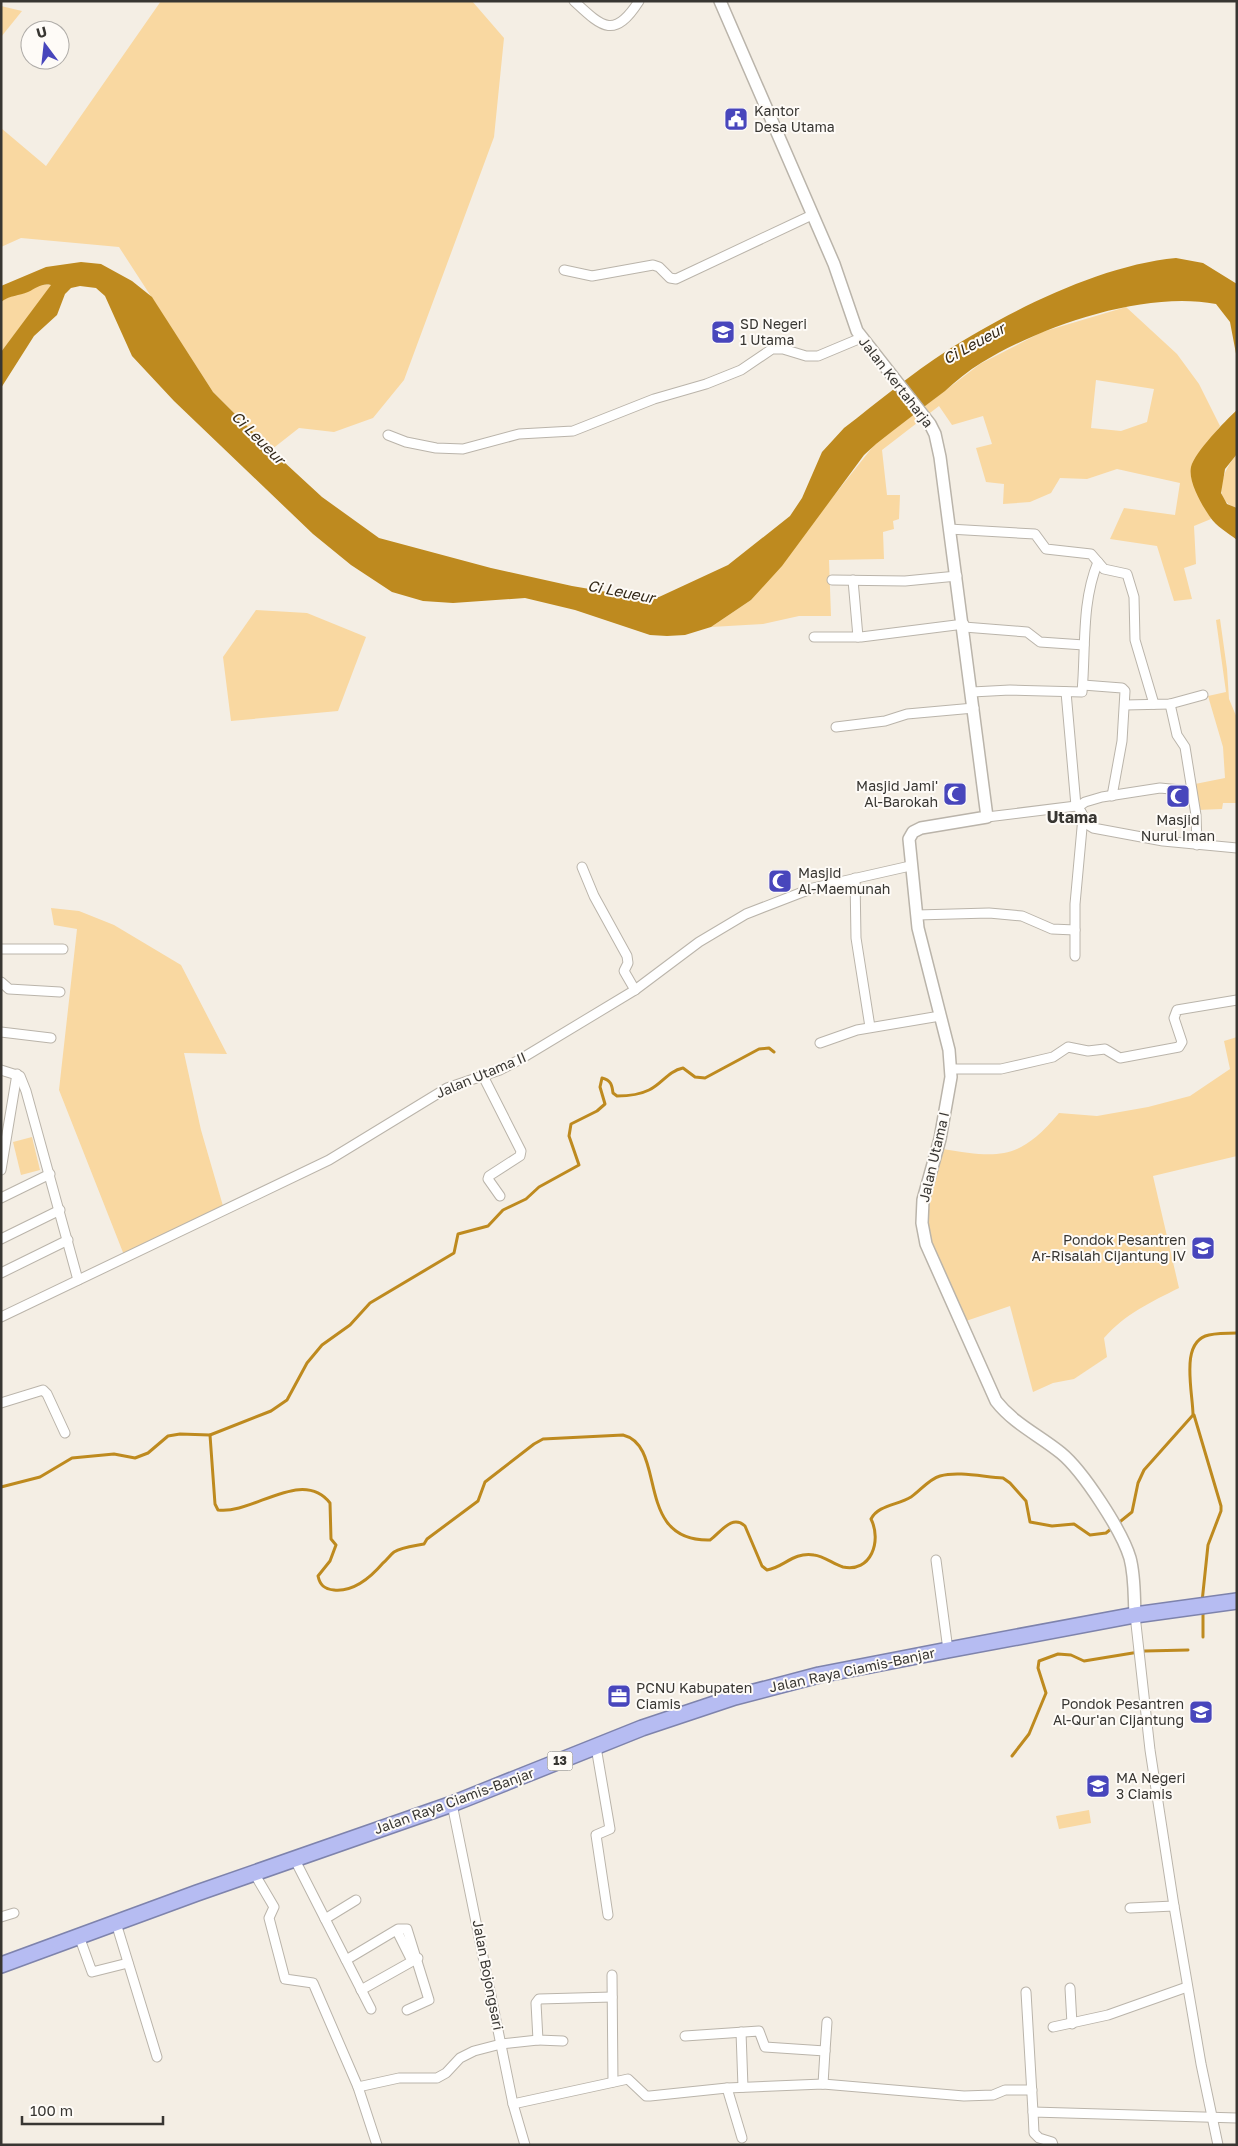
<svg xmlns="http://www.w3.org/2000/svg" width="1238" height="2146" font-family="'Golos Text',sans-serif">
  <rect width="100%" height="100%" fill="#f4eee4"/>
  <!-- green -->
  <g fill="#f9d8a1" fill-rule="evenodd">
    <path d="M 161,1 L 472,1 L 504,38 L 494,137 L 404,380 L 373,418 L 334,432 L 299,428 L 271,450 L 213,392 L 119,247 L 21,238 L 1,247 L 1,128 L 46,166 Z"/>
    <path d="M 1,6 L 22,11 L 1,37 Z"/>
    <path d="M 38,285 L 52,285 L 1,352 L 1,302 C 12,293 26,294 38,285 Z"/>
    <path d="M 1126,307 L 1177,354 L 1199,384 L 1220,426 C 1186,474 1183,464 1211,519 L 1194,526 L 1196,564 L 1184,568 L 1192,599 L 1174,601 L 1157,546 L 1110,539 L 1124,508 L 1175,515 L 1180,483 L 1117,469 L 1087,479 L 1060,478 L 1051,493 L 1030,502 L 1003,504 L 1004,484 L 986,482 L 976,448 L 992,444 L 983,416 L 952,425 L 939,406 L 882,450 L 887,495 L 900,495 L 899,519 L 893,521 L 894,529 L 883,532 L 884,559 L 829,560 L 831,616 L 799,616 L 763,624 L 711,627 L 751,600 L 875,444 L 980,364 L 1042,332 ZM 1096,380 L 1154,389 L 1147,422 L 1121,431 L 1091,428 Z"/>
    <path d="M 1237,454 L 1237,508 C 1209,500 1224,469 1237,454 Z"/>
    <path d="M 256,610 L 307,613 L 366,637 L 338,711 L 231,721 L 223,657 Z"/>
    <path d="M 1220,619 L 1227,669 L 1229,699 L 1237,718 L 1237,803 L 1223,803 L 1222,809 L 1197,810 L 1195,784 L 1225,778 L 1223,747 L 1208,696 L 1226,692 L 1216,620 Z"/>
    <path d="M 51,908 L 79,911 L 114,925 L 181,965 L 227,1054 L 184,1053 L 201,1130 L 223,1206 L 124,1255 L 59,1090 L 77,929 L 54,925 Z"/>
    <path d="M 1237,1037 L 1237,1156 L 1153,1176 L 1179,1288 C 1151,1302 1125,1314 1104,1338 L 1107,1357 L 1074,1379 L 1053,1383 L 1033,1392 L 1010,1306 L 966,1321 C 951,1287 922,1240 927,1202 C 930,1184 937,1166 942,1149 C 999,1158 1019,1161 1059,1113 L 1097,1116 L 1148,1107 L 1190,1096 L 1230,1069 L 1224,1041 Z"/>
    <path d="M 32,1137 L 40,1170 L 21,1175 L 13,1142 Z"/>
    <path d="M 1089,1810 L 1091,1823 L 1059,1829 L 1056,1816 Z"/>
  </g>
  <!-- water -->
  <g fill="#be8a1f">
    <path d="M 1176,258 L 1203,263 L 1237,284 L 1237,359 L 1230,322 L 1216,304 C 1145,290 1041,326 981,363 C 968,371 956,381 945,391 C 922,408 899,426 876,444 L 864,455 L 782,566 L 751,600 L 711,627 L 685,635 L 667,636 L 650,635 L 575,610 L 525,598 L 453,603 L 423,601 L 392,592 L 351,565 L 313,534 L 174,401 L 132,356 L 105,296 L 96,288 L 80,286 L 71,288 L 65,294 L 57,315 L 34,336 L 1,388 L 1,352 L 51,285 C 41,283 37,288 28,292 C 19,296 10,295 1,302 L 1,286 L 46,267 L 81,262 L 101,264 L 132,281 L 152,297 L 213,392 L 271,450 L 322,497 L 379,538 L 491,568 L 572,586 L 648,599 L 659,597 L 728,565 L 790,516 L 802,498 L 822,452 L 844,428 C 878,402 912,373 948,350 C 1011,310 1101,265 1176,258 Z"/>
    <path d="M 1237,410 L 1237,454 L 1225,469 L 1221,493 L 1227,504 L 1237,508 L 1237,540 C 1228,533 1216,526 1210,517 C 1202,505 1188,482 1191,467 C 1195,452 1225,421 1237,410 Z"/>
  </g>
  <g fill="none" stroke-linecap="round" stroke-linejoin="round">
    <!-- stream -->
    <g stroke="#be8a1f" stroke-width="3">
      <path d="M 1194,1415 L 1221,1506 L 1221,1511 L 1208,1545 L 1202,1602"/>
      <path d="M 210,1435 L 215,1504 L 218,1510 C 252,1515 302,1467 330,1503 L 331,1539 L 336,1545 L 330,1561 L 318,1576 C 320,1585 324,1589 334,1590 C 353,1592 371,1577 383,1563 C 387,1560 390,1555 394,1552 C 402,1547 414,1546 424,1544 L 427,1539 L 478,1501 L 485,1482 L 534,1444 L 543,1439 L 623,1435 C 668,1446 633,1542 710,1540 C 721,1532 732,1514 745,1526 L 762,1566 L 767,1570 C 785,1567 792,1552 814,1555 C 824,1556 833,1564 843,1567 C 871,1573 882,1541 871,1519 C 878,1505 898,1505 911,1497 C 920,1491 929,1479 940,1476 C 958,1471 984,1477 1003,1478 L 1010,1483 L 1026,1501 L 1030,1522 L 1052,1526 L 1074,1524 L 1090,1535 L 1106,1533 L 1132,1512 L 1138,1483 L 1144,1470 L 1193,1415 C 1193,1392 1179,1341 1209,1335 C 1218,1333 1228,1333 1237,1333"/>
      <path d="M 1,1487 L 40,1477 L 72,1458 L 114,1454 L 135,1458 L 148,1453 L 168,1436 L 180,1434 L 210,1435 L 271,1411 L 287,1400 L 307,1363 L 322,1345 L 350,1325 L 370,1303 L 454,1253 L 458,1234 L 488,1226 L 503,1210 L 526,1199 L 539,1187 L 579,1165 L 569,1136 L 571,1124 L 597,1111 L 605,1104 L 600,1087 L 602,1078 C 611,1080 612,1085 613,1093 L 617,1096 C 628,1096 639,1095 649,1090 C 662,1084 668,1071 683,1068 L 695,1077 L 705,1078 L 759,1049 L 769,1048 L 774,1052"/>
      <path d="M 1203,1611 L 1203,1637"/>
      <path d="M 1012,1756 L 1029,1734 L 1046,1693 L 1038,1668 L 1039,1661 L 1058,1654 L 1071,1655 L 1084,1661 L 1145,1651 L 1188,1650"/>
    </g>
    <!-- minor casing -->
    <g stroke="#bab4aa" stroke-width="11">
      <g id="minor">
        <path d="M 574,1 C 602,27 614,40 639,1"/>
        <path d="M 564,270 L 592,276 L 653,265 L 659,267 L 670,278 L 676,279 L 812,215"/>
        <path d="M 388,435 L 406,442 L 436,448 L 463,449 L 519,434 L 573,431 L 654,399 L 706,384 L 741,370 L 772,349 L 783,349 L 806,356 L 818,356 L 861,338"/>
        <path d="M 949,529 L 1035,534 L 1046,549 L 1091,554 L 1104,569 L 1127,574 L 1134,597 L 1135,640 L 1154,704"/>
        <path d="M 832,580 L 905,581 L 957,576"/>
        <path d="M 853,580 L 858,637"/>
        <path d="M 964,627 L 1027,632 L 1040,642 L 1084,645"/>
        <path d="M 814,637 L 861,637 L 964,624"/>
        <path d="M 1083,685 L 1122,688 L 1125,691 L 1122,741 L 1112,796"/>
        <path d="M 972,692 L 1010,690 L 1082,692 C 1086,649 1081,603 1098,562"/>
        <path d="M 1066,692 L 1076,806"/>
        <path d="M 1170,704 L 1177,735 L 1185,747 L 1196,815 L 1197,845"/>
        <path d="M 1125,705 L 1170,704 L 1203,695"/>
        <path d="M 836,727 L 885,721 L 907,714 L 974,708"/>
        <path d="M 1078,807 L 1085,802 L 1102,797 L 1160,788 L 1191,791"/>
        <path d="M 987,817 L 1076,806 C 1085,812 1082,823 1093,828 L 1163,841 L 1237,848"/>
        <path d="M 582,867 L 594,896 L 627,956 L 628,963 L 624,971 L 635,990"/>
        <path d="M 855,878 L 856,938 L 870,1027"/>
        <path d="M 917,915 L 989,913 L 1022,916 L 1052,929 L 1075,930"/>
        <path d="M 1,949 L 63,949"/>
        <path d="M 1075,956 L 1075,904 L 1083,817"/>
        <path d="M 1,982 L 9,989 L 60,992"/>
        <path d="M 1,1032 L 51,1038"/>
        <path d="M 820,1043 L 857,1030 L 940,1016"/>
        <path d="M 952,1069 L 1001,1069 L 1053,1057 L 1068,1047 L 1088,1051 L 1105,1049 L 1120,1058 L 1179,1047 L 1182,1042 L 1174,1018 L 1177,1010 L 1237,1000"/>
        <path d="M 1,1070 L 20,1076 L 26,1091 L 78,1280"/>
        <path d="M 483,1076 L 521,1151 L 520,1156 L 489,1176 L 488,1179 L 500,1196"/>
        <path d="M 1,1170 L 17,1074"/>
        <path d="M 1,1198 L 50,1174"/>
        <path d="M 1,1239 L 60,1210"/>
        <path d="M 1,1273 L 68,1240"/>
        <path d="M 1,1317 L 329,1160 L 447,1088 L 500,1070 L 519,1060 L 635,990 L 699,942 L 746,914 L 813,888 L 910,866"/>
        <path d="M 1,1403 L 43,1390 L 47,1394 L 65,1433"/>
        <path d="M 936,1560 L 948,1650"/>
        <path d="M 1135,1615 L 1150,1750 L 1174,1906 L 1201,2064 L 1218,2145"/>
        <path d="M 596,1747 L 610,1829 L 596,1835 L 608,1915"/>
        <path d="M 452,1804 L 513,2104 L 525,2145"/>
        <path d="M 295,1860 L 371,2009"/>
        <path d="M 254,1873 L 274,1907 L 269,1918 L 285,1979 L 313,1983 L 358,2087 L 377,2145"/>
        <path d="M 1130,1908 L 1174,1906"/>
        <path d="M 1,1917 L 14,1913"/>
        <path d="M 325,1919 L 356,1900"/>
        <path d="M 116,1923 L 157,2057"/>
        <path d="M 397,1931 L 412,1961"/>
        <path d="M 79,1936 L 92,1972 L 128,1963"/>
        <path d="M 346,1960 L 398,1929 L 407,1929 L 429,2000 L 407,2010"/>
        <path d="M 612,1975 L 613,2082"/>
        <path d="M 1070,1988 L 1072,2024"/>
        <path d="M 361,1990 L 418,1958"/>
        <path d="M 1026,1992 L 1033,2112"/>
        <path d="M 1053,2027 L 1108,2015 L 1187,1987"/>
        <path d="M 741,2032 L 743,2087"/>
        <path d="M 685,2036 L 759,2031 L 765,2047 L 825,2051 L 823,2084"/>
        <path d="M 563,2041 L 538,2040 L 536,2003 L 539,1999 L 612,1997"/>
        <path d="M 825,2051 L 827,2022"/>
        <path d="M 358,2087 L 399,2078 L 437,2078 L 446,2073 L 460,2058 L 474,2051 L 501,2044 L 538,2040"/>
        <path d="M 727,2088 L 742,2138"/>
        <path d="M 513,2104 L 628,2079 L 646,2096 L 650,2096 L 727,2088 L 823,2084 L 964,2096 L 993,2095 L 1005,2090 L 1032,2090"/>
        <path d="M 1053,2145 L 1052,2142 L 1039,2138 L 1034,2133 L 1033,2112 L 1237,2118"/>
      </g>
    </g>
    <!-- tertiary casing -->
    <g stroke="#bab4aa" stroke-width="14">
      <path id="tertiary" d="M 720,1 L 834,264 L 857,331 L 930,424 L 935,434 L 940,457 L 987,817 L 921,828 L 913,832 L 909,839 L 918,928 L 949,1050 L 951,1077 L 940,1139 L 923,1200 L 922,1223 L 926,1244 L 996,1401 C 1014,1424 1039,1435 1061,1453 C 1083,1471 1122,1531 1130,1558 C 1135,1577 1134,1596 1135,1615"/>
    </g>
    <!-- trunk casing -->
    <g stroke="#7e83ac" stroke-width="18">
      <path id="trunk" d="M 1,1965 L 197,1893 L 452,1804 L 642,1728 L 735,1697 L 819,1675 L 948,1650 L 1135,1615 L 1237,1601"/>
    </g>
    <!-- minor -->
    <use href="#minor" stroke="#fff" stroke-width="9"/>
    <!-- tertiary -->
    <use href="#tertiary" stroke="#fff" stroke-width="11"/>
    <!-- trunk -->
    <use href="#trunk" stroke="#b6bcf2" stroke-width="15"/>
  </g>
  <!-- icons -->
  <defs>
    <g id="civic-square" transform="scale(1.25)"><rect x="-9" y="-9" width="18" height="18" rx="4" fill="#4846bc" stroke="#fefbf7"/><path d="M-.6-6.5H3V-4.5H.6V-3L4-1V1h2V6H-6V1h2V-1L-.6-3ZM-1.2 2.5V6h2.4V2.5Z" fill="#fff"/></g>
    <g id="school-square" transform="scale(1.25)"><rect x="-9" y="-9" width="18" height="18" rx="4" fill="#4846bc" stroke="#fefbf7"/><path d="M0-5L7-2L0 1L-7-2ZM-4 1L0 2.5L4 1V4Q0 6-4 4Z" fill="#fff"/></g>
    <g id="mosque-square" transform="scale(1.25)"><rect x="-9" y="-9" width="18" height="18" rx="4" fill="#4846bc" stroke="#fefbf7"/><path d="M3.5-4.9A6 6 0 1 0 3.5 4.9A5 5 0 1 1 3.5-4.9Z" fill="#fff"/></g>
    <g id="office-square" transform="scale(1.25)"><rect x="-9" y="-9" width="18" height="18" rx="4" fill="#4846bc" stroke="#fefbf7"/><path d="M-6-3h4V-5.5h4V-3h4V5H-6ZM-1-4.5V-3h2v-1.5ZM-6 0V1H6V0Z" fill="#fff"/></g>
  </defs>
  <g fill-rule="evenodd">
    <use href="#civic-square" x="736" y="119"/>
    <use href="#school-square" x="723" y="332"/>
    <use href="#mosque-square" x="955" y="794"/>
    <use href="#mosque-square" x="1178" y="796"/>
    <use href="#mosque-square" x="780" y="881"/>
    <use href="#school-square" x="1203" y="1248"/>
    <use href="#office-square" x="619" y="1696"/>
    <use href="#school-square" x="1201" y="1712"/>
    <use href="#school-square" x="1098" y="1786"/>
  </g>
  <g text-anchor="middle" stroke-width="4" stroke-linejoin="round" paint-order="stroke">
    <!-- shield labels -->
    <rect fill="#fefbf7" stroke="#73716d" stroke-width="1" x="547.5" y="1751.5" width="25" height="19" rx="4"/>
    <g font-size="12" font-weight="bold" fill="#383632">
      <text x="560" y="1765">13</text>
    </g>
    <!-- poi labels -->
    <g font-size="14" fill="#383632" stroke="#fefbf7" text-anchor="start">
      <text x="754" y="116">Kantor<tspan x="754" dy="16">Desa Utama</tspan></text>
      <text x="740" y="329">SD Negeri<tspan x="740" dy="16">1 Utama</tspan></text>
      <text x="938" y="791" text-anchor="end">Masjid Jami'<tspan x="938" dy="16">Al-Barokah</tspan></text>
      <text x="1178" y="825" text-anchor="middle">Masjid<tspan x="1178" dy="16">Nurul Iman</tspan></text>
      <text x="798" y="878">Masjid<tspan x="798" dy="16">Al-Maemunah</tspan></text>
      <text x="1186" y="1245" text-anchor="end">Pondok Pesantren<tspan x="1186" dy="16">Ar-Risalah Cijantung IV</tspan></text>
      <text x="636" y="1693">PCNU Kabupaten<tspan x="636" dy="16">Ciamis</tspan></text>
      <text x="1184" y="1709" text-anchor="end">Pondok Pesantren<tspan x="1184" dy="16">Al-Qur'an Cijantung</tspan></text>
      <text x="1116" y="1783">MA Negeri<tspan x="1116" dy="16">3 Ciamis</tspan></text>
    </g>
    <!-- street labels -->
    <g font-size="14" fill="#383632" stroke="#fefbf7">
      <text transform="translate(896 382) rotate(52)" y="5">Jalan Kertaharja</text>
      <text transform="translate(481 1075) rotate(-23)" y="5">Jalan Utama II</text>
      <text transform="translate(934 1157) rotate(-77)" y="5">Jalan Utama I</text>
      <text transform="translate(852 1670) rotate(-12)" y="5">Jalan Raya Ciamis-Banjar</text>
      <text transform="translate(454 1801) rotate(-20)" y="5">Jalan Raya Ciamis-Banjar</text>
      <text transform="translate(488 1975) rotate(79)" y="5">Jalan Bojongsari</text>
    </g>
    <!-- water labels -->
    <g font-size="15" font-style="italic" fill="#322717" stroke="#fefbf7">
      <text transform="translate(974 344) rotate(-29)" y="5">Ci Leueur</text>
      <text transform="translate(258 438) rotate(45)" y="5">Ci Leueur</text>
      <text transform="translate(621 592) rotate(11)" y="5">Ci Leueur</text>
    </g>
    <!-- quarter labels -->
    <g font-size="16" font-weight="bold" fill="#383632" stroke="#fefbf7">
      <text x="1072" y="823">Utama</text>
    </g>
  </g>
  <!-- border -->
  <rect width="1238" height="2146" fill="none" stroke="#383632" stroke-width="5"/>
  <!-- north arrow -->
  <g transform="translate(45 45) rotate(345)"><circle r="24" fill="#fefbf7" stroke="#afaca8"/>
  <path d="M0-4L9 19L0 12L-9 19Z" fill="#4846bc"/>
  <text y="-8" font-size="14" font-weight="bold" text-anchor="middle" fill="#383632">U</text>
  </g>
  <!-- scale -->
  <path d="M22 2116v8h141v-8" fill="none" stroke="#383632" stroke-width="2.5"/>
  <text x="30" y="2116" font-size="15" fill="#383632" stroke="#fefbf7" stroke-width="4" paint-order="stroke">100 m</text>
</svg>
